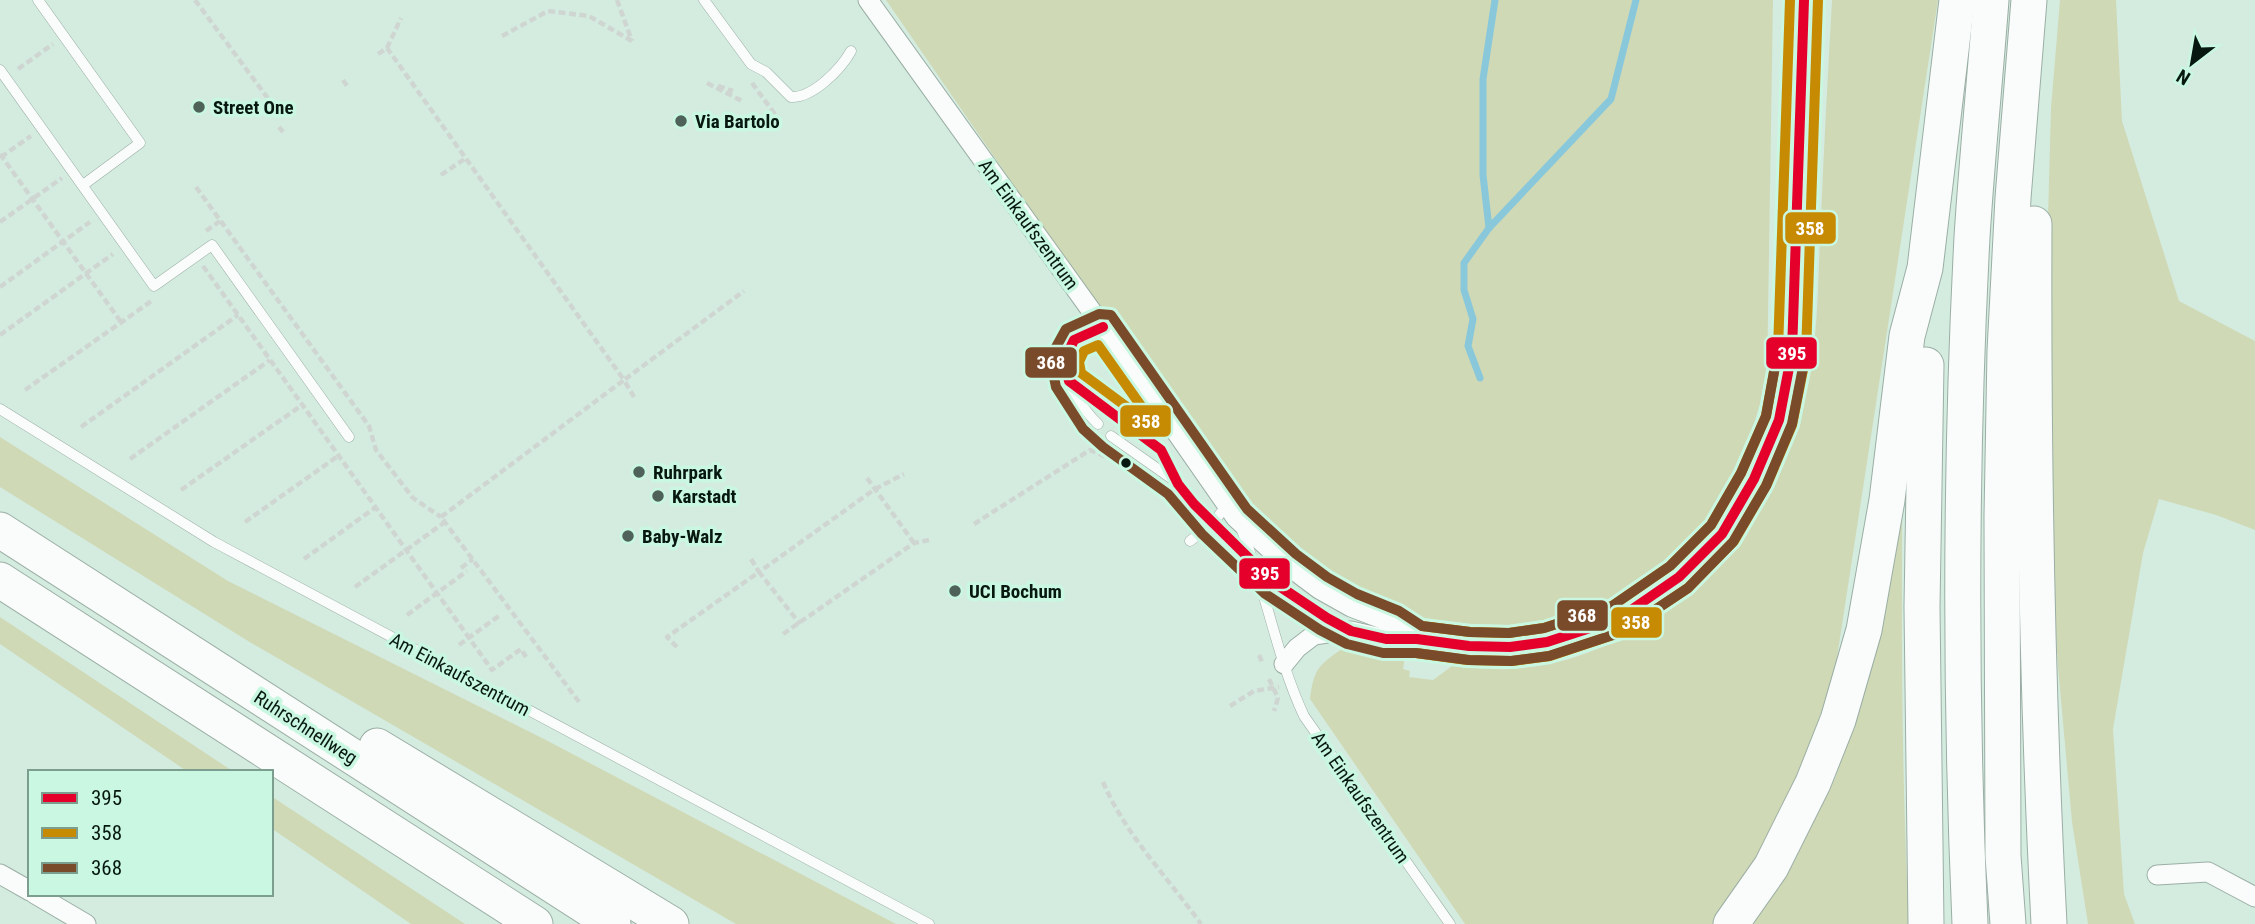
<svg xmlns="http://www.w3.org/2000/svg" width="2255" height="924" font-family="'Roboto Condensed',sans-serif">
  <rect width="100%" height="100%" fill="#d4ece0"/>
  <!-- green -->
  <g fill="#d0d9b6">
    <path d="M 886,0 L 1773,0 L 1767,381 L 1740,470 L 1710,523 L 1670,565 L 1596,608 L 1541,625 L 1468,629 L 1388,614 L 1330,585 L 1287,552 L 1248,507 L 1048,235 Z"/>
    <path d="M 1832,0 L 1938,0 L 1836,664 L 1799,784 L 1738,897 L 1714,924 L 1465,924 L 1310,699 C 1314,670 1317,666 1342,649 L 1405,657 L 1403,669 L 1410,671 L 1409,677 L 1433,680 L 1452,666 C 1470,667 1491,670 1510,669 C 1564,666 1607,648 1653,620 C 1738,569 1791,477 1809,380 C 1819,326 1818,270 1821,216 C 1824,144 1828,72 1832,0 Z"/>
    <path d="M 2060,0 L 2116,0 L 2122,121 L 2179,301 L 2255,341 L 2255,530 L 2216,515 L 2159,499 L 2143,553 L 2113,729 L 2124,894 L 2135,924 L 2088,924 L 2072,822 L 2058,667 L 2047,484 L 2047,253 L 2051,108 Z"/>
    <path d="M 0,437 L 228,581 L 544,739 L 896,924 L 736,924 L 248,641 L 0,487 Z"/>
    <path d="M 1903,444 C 1901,604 1901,764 1909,924 L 1753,924 L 1793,864 L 1836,776 L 1861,700 Z"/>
    <path d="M 0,617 L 234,772 L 188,772 L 0,644 Z"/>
    <path d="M 271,796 L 465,924 L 411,924 L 271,828 Z"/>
  </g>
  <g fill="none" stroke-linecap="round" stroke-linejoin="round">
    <!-- stream -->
    <g stroke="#89c8da" stroke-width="7">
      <path d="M 1489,228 L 1483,175 L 1483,79 L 1495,0"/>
      <path d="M 1480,378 L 1468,346 L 1473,319 L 1464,290 L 1464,263 L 1489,228 L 1611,99 L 1636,0"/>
    </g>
    <!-- service casing -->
    <g stroke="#9baea5" stroke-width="11">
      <g id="service">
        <path d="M 38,0 L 140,143 L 83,185"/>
        <path d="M 704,0 L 751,64 L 766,72 L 791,97 C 813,98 841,69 851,51"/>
        <path d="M 0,70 L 154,286 L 212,245 L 349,437"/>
        <path d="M 1072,384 L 1099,403"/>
        <path d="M 0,409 L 214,542 L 929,924"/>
        <path d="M 1098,424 C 1086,413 1061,378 1064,361 C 1065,354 1071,346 1074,340 L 1103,327"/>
        <path d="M 1127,425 L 1161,450 L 1178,484 L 1194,504 L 1212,524 L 1273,582 L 1344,628"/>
        <path d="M 1111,436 L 1175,481"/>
        <path d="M 1241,528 C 1266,589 1276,656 1304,716 L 1450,924"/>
        <path d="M 1190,541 L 1212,524 L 1227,505"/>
      </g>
    </g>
    <!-- minor casing -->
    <g stroke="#9baea5" stroke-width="21">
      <g id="minor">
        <path d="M 868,0 L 1103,327 L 1236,518 L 1287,565 L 1319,589 L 1351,607 L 1393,623 L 1416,638"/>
        <path d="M 1284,664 L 1297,648 L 1314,635 L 1334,632 L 1351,631 L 1386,639 L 1417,639 L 1469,646 L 1510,647 L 1547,642 L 1618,619 L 1679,577 L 1722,534 L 1754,479 L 1779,420 L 1792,352 L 1804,0"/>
        <path d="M 0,874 L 30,891"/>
        <path d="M 2157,875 L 2208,872 L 2255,897"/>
        <path d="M 35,894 L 86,924"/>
      </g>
    </g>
    <!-- motorway casing -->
    <g stroke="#9baea5" stroke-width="37">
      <g id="motorway">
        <path d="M 2034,224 C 2033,458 2037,691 2049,924"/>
        <path d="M 0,530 L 613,924"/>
        <path d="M 0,580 L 535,924"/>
        <path d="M 377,746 L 671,924"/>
        <path d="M 1731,924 L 1771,867 L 1813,783 L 1838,720 L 1864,630 L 1887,500 L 1907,336 L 1925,268 L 1957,0"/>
        <path d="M 1926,924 L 1922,607 L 1926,365"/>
        <path d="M 1970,924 C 1960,695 1960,466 1972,237 C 1977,158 1985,79 1991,0"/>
        <path d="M 2008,924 L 2003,856 L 2002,516 L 2005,351 L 2013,198 L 2029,0"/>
      </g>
    </g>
    <!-- path -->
    <g stroke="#cfd6d2" stroke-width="4.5" stroke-dasharray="7 3.5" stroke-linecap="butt">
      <path d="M 195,0 L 278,112"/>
      <path d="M 617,0 L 632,41"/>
      <path d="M 502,36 L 548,11 L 589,16 L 632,41"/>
      <path d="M 387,48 L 401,18"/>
      <path d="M 378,54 L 387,48 L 624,380 L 744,291"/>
      <path d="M 18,69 L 53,44"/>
      <path d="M 343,80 L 347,86"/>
      <path d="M 707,83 L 742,101"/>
      <path d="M 752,83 L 774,113 L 778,127"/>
      <path d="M 718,86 L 733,91"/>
      <path d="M 279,127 L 283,132"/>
      <path d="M 0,154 L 121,322"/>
      <path d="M 1,157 L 31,136"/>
      <path d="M 441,175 L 466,158"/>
      <path d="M 196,187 L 369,426 L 376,450 L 413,498 L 441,517"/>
      <path d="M 0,222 L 62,178"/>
      <path d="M 206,231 L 220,221"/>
      <path d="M 203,266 L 492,670 L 521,649 L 526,657"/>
      <path d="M 0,287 L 90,222"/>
      <path d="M 0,335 L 113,254"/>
      <path d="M 25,390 L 153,300"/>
      <path d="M 81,427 L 238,315"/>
      <path d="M 130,459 L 270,360"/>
      <path d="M 867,478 L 914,543"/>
      <path d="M 181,490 L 302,405"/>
      <path d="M 245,522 L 338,456"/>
      <path d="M 974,524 L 1090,450 L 1120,463"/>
      <path d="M 304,559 L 376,507"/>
      <path d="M 751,559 L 759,572 L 875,489 L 904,474"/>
      <path d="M 461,568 L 473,559"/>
      <path d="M 355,587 L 445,522"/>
      <path d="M 407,615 L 467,571"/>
      <path d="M 783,634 L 914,543 L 929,540"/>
      <path d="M 459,645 L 500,615"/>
      <path d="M 677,647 L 667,637 L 759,572 L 800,624"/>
      <path d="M 1259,655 L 1263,664"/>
      <path d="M 1269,679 L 1278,698 L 1274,711"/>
      <path d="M 579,702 L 441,517 L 624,380 L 634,397"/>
      <path d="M 1230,706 L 1254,691 L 1279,687"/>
      <path d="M 1103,782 C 1125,834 1168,878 1201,924"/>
    </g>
    <!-- service -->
    <use href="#service" stroke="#f9fcfa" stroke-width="10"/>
    <!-- minor -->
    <use href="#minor" stroke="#f9fcfa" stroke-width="19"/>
    <!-- motorway -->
    <use href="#motorway" stroke="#f9fcfa" stroke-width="35"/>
    <!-- bus-1 casing -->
    <g stroke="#c9f7e1" stroke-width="16">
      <path id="bus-1" d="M 1103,327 L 1074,340 L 1064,361 L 1069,381 L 1161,450 L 1178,484 L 1194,504 L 1273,582 L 1327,618 L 1351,631 L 1386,639 L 1417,639 L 1469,646 L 1510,647 L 1547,642 L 1618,619 L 1679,577 L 1722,534 L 1754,479 L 1779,420 L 1792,352 L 1804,0"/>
    </g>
    <!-- bus-2 casing -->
    <g stroke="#c9f7e1" stroke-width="16">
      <g id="bus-2">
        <path d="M 1098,345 L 1158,430 L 1081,373 L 1079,362 L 1084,351 Z"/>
        <path d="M 1422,626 L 1470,632 L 1509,633 L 1544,628 L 1612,606 L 1670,566 L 1711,525 L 1741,473 L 1766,416 L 1778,350 L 1790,0"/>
        <path d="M 1416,653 L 1467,660 L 1512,661 L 1550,656 L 1622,632 L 1688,588 L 1734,541 L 1767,484 L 1792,425 L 1806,355 L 1818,0"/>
      </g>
    </g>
    <!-- bus-3 casing -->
    <g stroke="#c9f7e1" stroke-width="16">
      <path id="bus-3" d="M 1778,350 L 1766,416 L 1741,473 L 1711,525 L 1670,566 L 1612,606 L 1544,628 L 1509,633 L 1470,632 L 1422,626 L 1399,611 L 1357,594 L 1327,577 L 1296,554 L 1247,509 L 1111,315 L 1099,314 L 1066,329 L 1050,358 L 1056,387 L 1083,429 L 1103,447 L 1168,494 L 1202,534 L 1264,593 L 1320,630 L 1347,644 L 1383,653 L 1416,653 L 1469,660 L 1511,661 L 1549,656 L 1622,632 L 1688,588 L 1733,542 L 1766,486 L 1792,424 L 1806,352"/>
    </g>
    <!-- bus-1 -->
    <use href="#bus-1" stroke="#e4002b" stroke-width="10"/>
    <!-- bus-2 -->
    <use href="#bus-2" stroke="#c78a03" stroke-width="10"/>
    <!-- bus-3 -->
    <use href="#bus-3" stroke="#7a4b2a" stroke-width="10"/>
  </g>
  <!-- markers -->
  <g fill="#4f6259" stroke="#c9f7e1" stroke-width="2.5">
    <circle cx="199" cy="107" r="7"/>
    <circle cx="681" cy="121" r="7"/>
    <circle cx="639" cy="472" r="7"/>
    <circle cx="658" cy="496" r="7"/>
    <circle cx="628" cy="536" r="7"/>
    <circle cx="955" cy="591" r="7"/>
  </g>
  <circle fill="#071811" stroke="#c9f7e1" stroke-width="2.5" cx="1126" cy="463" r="6"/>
  <g text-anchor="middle" stroke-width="7" stroke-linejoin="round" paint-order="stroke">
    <!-- poi labels -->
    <g font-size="19" font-weight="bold" fill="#071811" stroke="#c9f7e1" text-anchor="start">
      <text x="213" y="114">Street One</text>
      <text x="695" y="128">Via Bartolo</text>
      <text x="653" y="479">Ruhrpark</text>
      <text x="672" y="503">Karstadt</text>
      <text x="642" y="543">Baby-Walz</text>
      <text x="969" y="598">UCI Bochum</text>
    </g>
    <!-- street labels -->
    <g font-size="19" fill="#071811" stroke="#c9f7e1">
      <text transform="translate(1029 224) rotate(54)" y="7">Am Einkaufszentrum</text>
      <text transform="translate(460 674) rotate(28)" y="7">Am Einkaufszentrum</text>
      <text transform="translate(306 727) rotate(33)" y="7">Ruhrschnellweg</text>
      <text transform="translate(1361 797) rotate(55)" y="7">Am Einkaufszentrum</text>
    </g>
  </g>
  <g stroke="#c9f7e1" stroke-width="2.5">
    <rect x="1784" y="211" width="53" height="34" rx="7" fill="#c78a03"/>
    <rect x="1765" y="336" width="53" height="34" rx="7" fill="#e4002b"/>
    <rect x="1024" y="346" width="54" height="33" rx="7" fill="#7a4b2a"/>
    <rect x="1119" y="404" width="53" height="34" rx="7" fill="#c78a03"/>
    <rect x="1238" y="557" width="53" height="33" rx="7" fill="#e4002b"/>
    <rect x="1556" y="599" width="53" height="33" rx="7" fill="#7a4b2a"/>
    <rect x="1610" y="606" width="53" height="33" rx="7" fill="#c78a03"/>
  </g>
  <g font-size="19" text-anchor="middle" font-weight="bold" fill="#fff">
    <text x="1810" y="235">358</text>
    <text x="1792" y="360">395</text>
    <text x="1051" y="369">368</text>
    <text x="1146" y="428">358</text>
    <text x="1265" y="580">395</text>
    <text x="1582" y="622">368</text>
    <text x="1636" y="629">358</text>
  </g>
  <!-- legend -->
  <rect x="28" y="770" width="245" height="126" fill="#c9f7e1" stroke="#7b9e8e" stroke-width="2"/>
  <rect x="42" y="793" width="35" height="10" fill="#e4002b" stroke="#7b9e8e" stroke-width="2"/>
  <text x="91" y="805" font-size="21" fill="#071811">395</text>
  <rect x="42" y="828" width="35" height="10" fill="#c78a03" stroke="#7b9e8e" stroke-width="2"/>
  <text x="91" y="840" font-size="21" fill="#071811">358</text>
  <rect x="42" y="863" width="35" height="10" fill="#7a4b2a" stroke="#7b9e8e" stroke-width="2"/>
  <text x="91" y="875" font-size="21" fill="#071811">368</text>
  <!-- north arrow -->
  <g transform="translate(2192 63) rotate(211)" stroke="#c9f7e1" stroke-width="5" paint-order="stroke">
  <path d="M0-5L12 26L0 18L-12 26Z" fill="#071811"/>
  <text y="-10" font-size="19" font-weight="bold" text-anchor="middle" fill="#071811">N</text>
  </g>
</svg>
